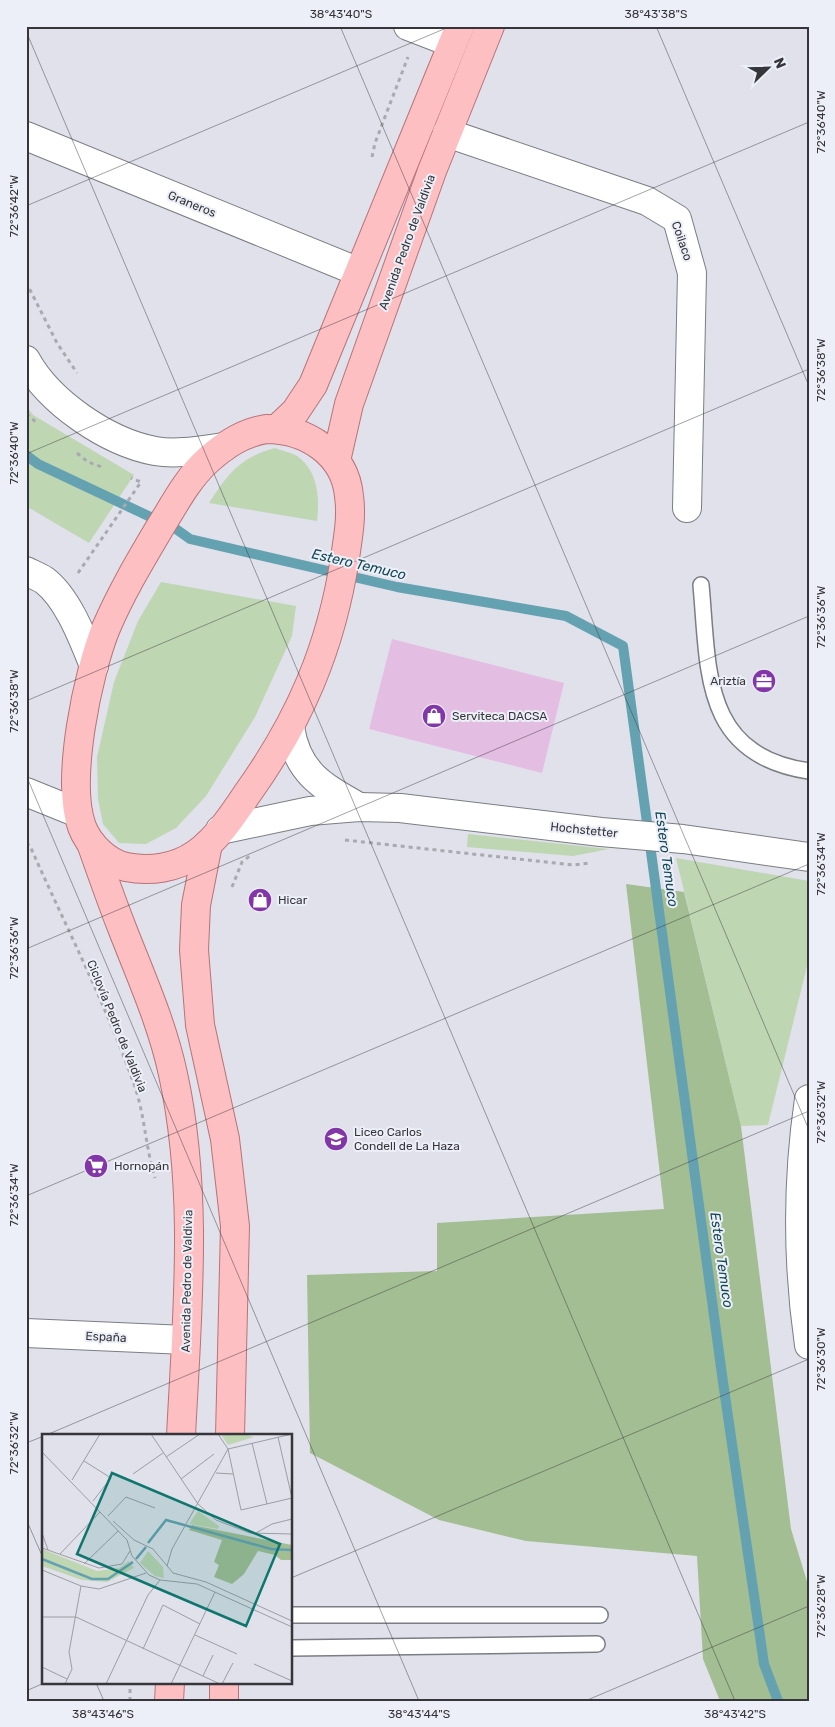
<svg xmlns="http://www.w3.org/2000/svg" width="835" height="1727" font-family="Rubik,sans-serif">
  <rect width="100%" height="100%" fill="#e0e1eb"/>
  <!-- green -->
  <g fill="#bfd6b2">
    <path d="M 26,406 L 33,415 L 134,475 L 89,543 L 26,506 Z"/>
    <path d="M 275,448 C 282,451 291,452 297,456 C 318,470 320,499 317,521 L 209,503 C 227,475 240,457 275,448 Z"/>
    <path d="M 161,582 L 296,606 L 292,636 L 255,717 L 206,796 L 176,828 L 146,844 L 119,843 L 103,824 L 98,799 L 97,757 L 114,682 L 138,621 Z"/>
    <path d="M 468,834 L 609,849 L 573,856 L 467,847 Z"/>
    <path d="M 676,858 L 809,881 L 809,958 L 768,1125 L 741,1126 Z"/>
  </g>
  <!-- forest -->
  <path fill="#a3be93" d="M 626,884 L 684,892 L 741,1126 L 791,1529 L 809,1588 L 809,1701 L 720,1701 L 703,1659 L 697,1556 L 526,1541 L 439,1520 L 310,1453 L 307,1275 L 437,1271 L 437,1223 L 664,1209 Z"/>
  <g fill="none" stroke-linecap="round" stroke-linejoin="round">
    <!-- stream -->
    <path stroke="#65a2b1" stroke-width="10" d="M 26,455 L 38,464 L 176,529 L 190,539 L 397,587 L 566,616 L 623,646 L 723,1382 L 764,1664 L 778,1701"/>
  </g>
  <!-- building -->
  <path fill="#e4bde3" d="M 392,639 L 564,683 L 542,773 L 369,729 Z"/>
  <g fill="none" stroke-linecap="round" stroke-linejoin="round">
    <!-- service casing -->
    <g stroke="#7b7d85" stroke-width="18">
      <g id="service">
        <path d="M 701,585 C 709,670 701,755 809,771"/>
        <path d="M 291,1615 L 600,1615"/>
        <path d="M 291,1648 L 597,1644"/>
      </g>
    </g>
    <!-- minor casing -->
    <g stroke="#7b7d85" stroke-width="30">
      <g id="minor">
        <path d="M 408,26 L 452,43"/>
        <path d="M 447,133 L 647,201 L 677,219 L 692,273 L 687,508"/>
        <path d="M 26,136 L 359,272"/>
        <path d="M 26,1333 L 186,1340"/>
      </g>
    </g>
    <!-- tertiary casing -->
    <g stroke="#7b7d85" stroke-width="30">
      <g id="tertiary">
        <path d="M 290,727 C 297,773 322,786 359,807"/>
        <path d="M 220,830 L 310,811 L 359,807 L 400,808 L 601,832 L 683,839 L 809,857"/>
        <path d="M 809,1099 C 797,1181 797,1262 809,1345"/>
      </g>
    </g>
    <!-- secondary casing -->
    <g stroke="#7b7d85" stroke-width="30">
      <g id="secondary">
        <path d="M 26,360 C 49,402 107,442 155,451 C 177,455 202,450 224,447"/>
        <path d="M 26,571 C 32,574 39,577 44,580 C 68,598 83,639 94,666"/>
        <path d="M 26,792 L 78,813"/>
      </g>
    </g>
    <!-- primary casing -->
    <g stroke="#b77478" stroke-width="30">
      <g id="primary">
        <path d="M 266,429 C 306,429 345,453 349,496 C 352,517 348,537 345,558 C 331,648 300,720 247,794 C 233,815 217,839 196,854 C 176,868 150,872 126,867 C 107,863 89,845 82,827 C 65,781 88,672 106,628 C 121,593 140,561 159,529 C 174,505 187,479 208,460 C 226,444 243,433 266,429 Z"/>
        <path d="M 277,429 L 295,412 L 313,385 L 460,26"/>
        <path d="M 336,461 L 349,404 L 432,171 L 490,26"/>
        <path d="M 91,843 C 101,871 111,900 122,928 C 141,977 162,1023 173,1074 C 199,1193 187,1315 181,1436"/>
        <path d="M 208,844 L 196,905 L 194,950 L 200,1025 L 225,1139 L 235,1226 L 230,1436"/>
        <path d="M 169,1701 L 170,1683"/>
        <path d="M 224,1701 L 224,1683"/>
      </g>
    </g>
    <!-- path -->
    <g stroke="#a9a9b1" stroke-width="3" stroke-dasharray="4 4" stroke-linecap="butt">
      <path d="M 372,157 L 375,143 L 408,57"/>
      <path d="M 26,282 L 57,343 L 77,373"/>
      <path d="M 26,414 L 36,422"/>
      <path d="M 77,453 L 88,462 L 102,467"/>
      <path d="M 78,573 L 141,482 L 131,478"/>
      <path d="M 26,656 L 26,658"/>
      <path d="M 345,840 L 573,865 L 590,863"/>
      <path d="M 26,843 L 30,846 C 65,925 108,1008 136,1090 C 145,1119 146,1149 155,1178"/>
      <path d="M 232,887 L 242,862 L 251,855"/>
      <path d="M 130,1701 L 130,1683"/>
    </g>
    <!-- service -->
    <use href="#service" stroke="#fff" stroke-width="15"/>
    <!-- minor -->
    <use href="#minor" stroke="#fff" stroke-width="28"/>
    <!-- tertiary -->
    <use href="#tertiary" stroke="#fff" stroke-width="28"/>
    <!-- secondary -->
    <use href="#secondary" stroke="#fff" stroke-width="28"/>
    <!-- primary -->
    <use href="#primary" stroke="#febfc2" stroke-width="28"/>
  </g>
  <!-- ticks -->
  <path fill="none" stroke="#36363a" stroke-width="1" stroke-opacity="0.45" d="M 340,26 L 809,1130M 656,26 L 809,386M 26,31 L 735,1701M 26,206 L 451,26M 26,454 L 809,122M 26,701 L 809,369M 26,775 L 419,1701M 26,949 L 809,616M 26,1196 L 809,864M 44,1436 L 809,1111M 26,1443 L 44,1436M 26,1519 L 44,1560M 291,1578 L 809,1359M 96,1683 L 104,1701M 26,1691 L 44,1683M 585,1701 L 809,1606"/>
  <!-- icons -->
  <defs>
    <g id="office-disc" transform="scale(1.25)"><circle r="9.5" fill="#8236a8" stroke="#edeff8"/><path d="M-6-3h4V-5.5h4V-3h4V5H-6ZM-1-4.5V-3h2v-1.5ZM-6 0V1H6V0Z" fill="#fff"/></g>
    <g id="shop-disc" transform="scale(1.25)"><circle r="9.5" fill="#8236a8" stroke="#edeff8"/><path d="M-5-2.5h2.3a2.7 3.5 0 0 1 5.4 0H5L5.5 6h-11ZM-1.5-2.5h3a1.5 2.3 0 0 0-3 0Z" fill="#fff"/></g>
    <g id="school-disc" transform="scale(1.25)"><circle r="9.5" fill="#8236a8" stroke="#edeff8"/><path d="M0-5L7-2L0 1L-7-2ZM-4 1L0 2.5L4 1V4Q0 6-4 4Z" fill="#fff"/></g>
    <g id="supermarket-disc" transform="scale(1.25)"><circle r="9.5" fill="#8236a8" stroke="#edeff8"/><path d="M-6-5.5h2.5l.6 2H6L4.5 2H-2.5L-4.4-4H-6ZM-1.5 3.2a1.3 1.3 0 1 0 .1 0ZM3 3.2a1.3 1.3 0 1 0 .1 0Z" fill="#fff"/></g>
  </defs>
  <g fill-rule="evenodd">
    <use href="#office-disc" x="764" y="681"/>
    <use href="#shop-disc" x="434" y="716"/>
    <use href="#shop-disc" x="260" y="900"/>
    <use href="#school-disc" x="336" y="1139"/>
    <use href="#supermarket-disc" x="96" y="1166"/>
  </g>
  <g text-anchor="middle" stroke-width="4" stroke-linejoin="round" paint-order="stroke">
    <!-- street labels -->
    <g font-size="12" fill="#36363a" stroke="#edeff8">
      <text transform="translate(192 204) rotate(22)" y="4">Graneros</text>
      <text transform="translate(682 241) rotate(71)" y="4">Coilaco</text>
      <text transform="translate(407 242) rotate(-70)" y="4">Avenida Pedro de Valdivia</text>
      <text transform="translate(584 830) rotate(6)" y="4">Hochstetter</text>
      <text transform="translate(117 1026) rotate(68)" y="4">Ciclovía Pedro de Valdivia</text>
      <text transform="translate(187 1281) rotate(-89)" y="4">Avenida Pedro de Valdivia</text>
      <text transform="translate(106 1337) rotate(3)" y="4">España</text>
    </g>
    <!-- poi labels -->
    <g font-size="12" fill="#36363a" stroke="#edeff8" text-anchor="start">
      <text x="746" y="685" text-anchor="end">Ariztía</text>
      <text x="452" y="720">Serviteca DACSA</text>
      <text x="278" y="904">Hicar</text>
      <text x="354" y="1136">Liceo Carlos<tspan x="354" dy="14">Condell de La Haza</tspan></text>
      <text x="114" y="1170">Hornopán</text>
    </g>
    <!-- water labels -->
    <g font-size="14" font-style="italic" fill="#124954" stroke="#edeff8">
      <text transform="translate(359 564) rotate(13)" y="5">Estero Temuco</text>
      <text transform="translate(667 859) rotate(82)" y="5">Estero Temuco</text>
      <text transform="translate(722 1260) rotate(82)" y="5">Estero Temuco</text>
    </g>
  </g>
  <!-- overview -->
  <g transform="translate(42 1434)">
    <rect width="250" height="250" fill="#e0e1eb"/>
    <path d="M 179,0 L 202,0 L 212,3 L 186,11 ZM 156,77 L 177,92 L 176,95 L 147,90 ZM 0,115 L 55,137 L 77,134 L 87,127 L 92,134 L 65,148 L 40,146 L 0,132 ZM 106,117 L 121,133 L 122,144 L 113,142 L 98,129 Z" fill="#bfd6b2"/>
    <path d="M 150,91 L 250,111 L 250,126 L 239,126 L 233,121 L 216,117 L 202,140 L 190,150 L 172,143 L 177,131 L 172,128 L 180,106 L 147,96 Z" fill="#a3be93"/>
    <path fill="none" stroke="#65a2b1" stroke-width="2.5" d="M 106,109 L 124,86 L 229,115 L 250,116M 0,125 L 50,145 L 66,145 L 91,128M 94,125 L 104,113"/>
    <path fill="none" stroke="#9c9da4" stroke-width="1" d="M 109,0 L 156,70 L 174,86 L 208,99 L 250,100M 176,0 L 186,15 L 199,76 L 250,64M 236,3 L 250,64M 210,9 L 225,70M 186,15 L 250,0M 0,18 L 85,106 L 90,122 L 107,141 L 118,146 L 155,150 L 250,193M 124,23 L 158,0M 42,27 L 69,44 L 51,67M 174,39 L 191,40M 91,40 L 121,19M 139,45 L 172,20M 30,46 L 58,0M 66,82 L 84,63 L 113,74M 71,87 L 92,106 L 111,115 L 131,139 L 164,148 L 250,187M 0,99 L 6,116M 214,99 L 230,90 L 250,85M 0,114 L 57,134 L 80,130 L 88,117M 18,120 L 58,78M 42,130 L 76,97M 125,132 L 130,115 L 186,15M 0,136 L 39,152 L 57,155 L 104,139M 0,183 L 34,183 L 178,250M 153,201 L 195,220M 101,215 L 121,171 L 158,190M 212,230 L 250,247M 0,233 L 25,245M 161,242 L 171,221M 23,250 L 30,235 L 27,218 L 39,152M 64,250 L 106,161 L 118,146M 129,250 L 173,158M 180,250 L 191,229"/>
    <path fill="#0f766e" fill-opacity="0.15" stroke="#0f766e" stroke-width="2.5" d="M 70,39 L 238,110 L 204,192 L 35,120 Z"/>
    <rect width="250" height="250" fill="none" stroke="#36363a" stroke-width="2.5"/>
  </g>
  <!-- border -->
  <rect width="835" height="1727" fill="none" stroke="#edeff8" stroke-width="55"/>
  <!-- north arrow -->
  <g transform="translate(768 68) rotate(67)" stroke="#edeff8" stroke-width="4" paint-order="stroke">
  <path d="M0-4L9 19L0 12L-9 19Z" fill="#36363a"/>
  <text y="-8" font-size="14" font-weight="bold" text-anchor="middle" fill="#36363a">N</text>
  </g>
  <rect x="28" y="28" width="780" height="1672" fill="none" stroke="#36363a" stroke-width="2"/>
  <g font-size="12" text-anchor="middle" fill="#36363a">
    <text x="341" y="18">38°43'40"S</text>
    <text x="656" y="18">38°43'38"S</text>
    <text transform="translate(821 122) rotate(-90)" y="4">72°36'40"W</text>
    <text transform="translate(14 206) rotate(-90)" y="4">72°36'42"W</text>
    <text transform="translate(821 370) rotate(-90)" y="4">72°36'38"W</text>
    <text transform="translate(14 453) rotate(-90)" y="4">72°36'40"W</text>
    <text transform="translate(821 617) rotate(-90)" y="4">72°36'36"W</text>
    <text transform="translate(14 701) rotate(-90)" y="4">72°36'38"W</text>
    <text transform="translate(821 864) rotate(-90)" y="4">72°36'34"W</text>
    <text transform="translate(14 948) rotate(-90)" y="4">72°36'36"W</text>
    <text transform="translate(821 1112) rotate(-90)" y="4">72°36'32"W</text>
    <text transform="translate(14 1195) rotate(-90)" y="4">72°36'34"W</text>
    <text transform="translate(821 1359) rotate(-90)" y="4">72°36'30"W</text>
    <text transform="translate(14 1443) rotate(-90)" y="4">72°36'32"W</text>
    <text transform="translate(821 1606) rotate(-90)" y="4">72°36'28"W</text>
    <text x="103" y="1718">38°43'46"S</text>
    <text x="419" y="1718">38°43'44"S</text>
    <text x="735" y="1718">38°43'42"S</text>
  </g>
</svg>
